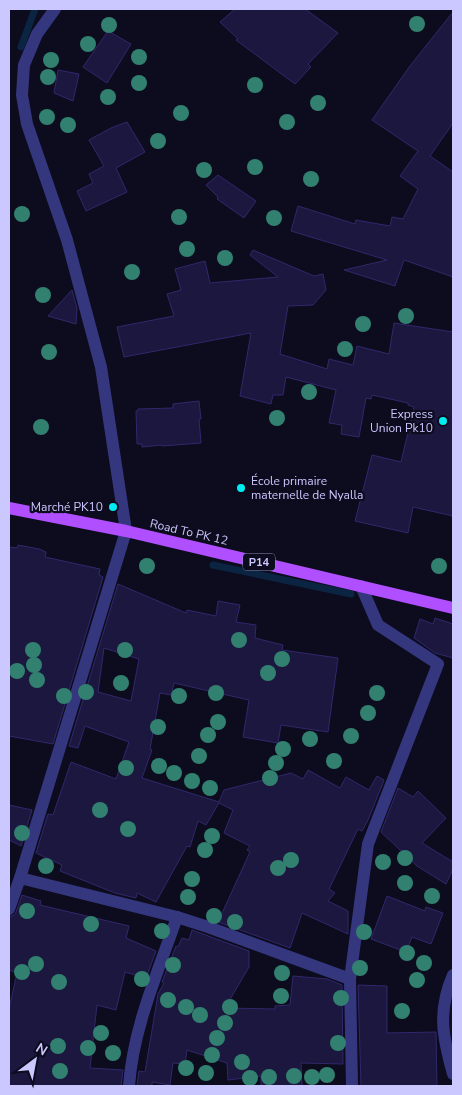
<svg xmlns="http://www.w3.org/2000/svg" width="462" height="1095" font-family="'Nunito Sans',sans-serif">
  <rect width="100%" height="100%" fill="#0d0b1e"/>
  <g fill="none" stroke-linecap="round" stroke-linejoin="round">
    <!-- stream -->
    <g stroke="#0a2442" stroke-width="7">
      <path d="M 21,47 L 35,9"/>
      <path d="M 213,565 L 351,594"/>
    </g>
  </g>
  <!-- building -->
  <g fill="#1c173f" stroke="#30286c" fill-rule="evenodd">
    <path d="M 235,9 L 305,9 L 338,33 L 308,64 L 311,67 L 295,84 L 236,40 L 238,39 L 220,22 Z"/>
    <path d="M 453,12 L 453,123 L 430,156 L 453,172 L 453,277 L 404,260 L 395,286 L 344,270 L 387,260 L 291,231 L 298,206 L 355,224 L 356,220 L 390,226 L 392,217 L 403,219 L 418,189 L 400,176 L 418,151 L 372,120 L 410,66 Z"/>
    <path d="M 108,31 L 131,44 L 107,83 L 83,67 Z"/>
    <path d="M 58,70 L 79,74 L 73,101 L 54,93 Z"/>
    <path d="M 127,122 L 145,152 L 116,168 L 127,192 L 86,211 L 77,191 L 93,183 L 89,174 L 104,166 L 89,140 L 111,128 Z"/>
    <path d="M 218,175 L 256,201 L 244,218 L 217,199 L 218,197 L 206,185 Z"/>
    <path d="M 253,250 L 314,276 L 323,274 L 326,290 L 313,305 L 288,306 L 280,354 L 327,369 L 329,359 L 353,365 L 357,346 L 389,354 L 394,323 L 453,332 L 453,516 L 413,507 L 408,533 L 355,521 L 372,455 L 401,462 L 414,407 L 408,405 L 408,403 L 372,395 L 371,399 L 366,398 L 359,437 L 341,434 L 342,425 L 329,423 L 336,390 L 286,377 L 283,395 L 273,395 L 271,404 L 240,396 L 251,333 L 124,357 L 117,327 L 174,316 L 167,294 L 181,290 L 175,269 L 205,261 L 210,283 L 278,277 L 250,255 Z"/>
    <path d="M 72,290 L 77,308 L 76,324 L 48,316 Z"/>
    <path d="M 199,401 L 201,419 L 199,419 L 201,443 L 162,446 L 162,445 L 142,447 L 142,444 L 137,444 L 136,411 L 138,411 L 138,409 L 173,408 L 173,404 Z"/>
    <path d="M 18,545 L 39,549 L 46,552 L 45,557 L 100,569 L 99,575 L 103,577 L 53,744 L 9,736 L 9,547 L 17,548 Z"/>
    <path d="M 118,584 L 186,613 L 187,610 L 216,616 L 218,601 L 240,605 L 236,622 L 256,625 L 255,638 L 283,645 L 282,650 L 338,658 L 328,732 L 281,725 L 278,743 L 243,737 L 249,700 L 174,683 L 171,695 L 160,693 L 150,749 L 152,750 L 142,778 L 219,802 L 224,790 L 291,773 L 303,779 L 308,770 L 340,788 L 346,777 L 369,790 L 377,776 L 384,780 L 368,820 L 362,831 L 358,829 L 329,889 L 335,893 L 328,901 L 348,911 L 348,934 L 302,913 L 290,948 L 218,922 L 250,852 L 247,850 L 250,846 L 224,833 L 233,810 L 219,803 L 206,825 L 198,821 L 190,847 L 187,846 L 156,902 L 137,893 L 136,898 L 115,893 L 60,871 L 62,865 L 36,853 L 48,814 L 53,815 L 71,762 L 116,779 L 129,742 L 85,726 L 78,748 L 69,746 ZM 104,648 L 139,659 L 131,701 L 98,692 Z"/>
    <path d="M 435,618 L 453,624 L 453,658 L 435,653 L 414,638 L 420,619 L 433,624 Z"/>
    <path d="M 398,788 L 413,797 L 418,791 L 446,818 L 422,843 L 453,862 L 453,869 L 446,884 L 417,866 L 381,832 Z"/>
    <path d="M 9,805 L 32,810 L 21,846 L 9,840 Z"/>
    <path d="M 22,895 L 41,901 L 40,905 L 129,926 L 126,938 L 156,951 L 146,978 L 125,972 L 116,1010 L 97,1005 L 90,1068 L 123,1070 L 121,1086 L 9,1086 L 9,1009 L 17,973 L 9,970 L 9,917 L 14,915 L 16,912 Z"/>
    <path d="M 387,896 L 425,911 L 426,907 L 443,913 L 431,944 L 412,937 L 406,952 L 371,939 Z"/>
    <path d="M 192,930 L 249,951 L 249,967 L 225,1008 L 275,1009 L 275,1006 L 290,1005 L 293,976 L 327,979 L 342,985 L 343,1064 L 301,1063 L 302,1086 L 261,1086 L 261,1076 L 228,1080 L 227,1063 L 187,1050 L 185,1064 L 173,1063 L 170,1085 L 152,1082 L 152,1086 L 137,1086 L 139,1071 L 145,1072 L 158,994 L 164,983 L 162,982 L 176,946 L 178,947 L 182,938 L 189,940 Z"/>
    <path d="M 358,985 L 387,986 L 387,1033 L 436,1032 L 437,1086 L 361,1086 Z"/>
  </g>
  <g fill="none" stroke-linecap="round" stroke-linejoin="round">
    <!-- street -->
    <g stroke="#34377e" stroke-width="12">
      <path d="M 20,878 L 177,917 L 208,927 L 350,979"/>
      <path d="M 9,909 L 20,878 L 126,531 L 101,367 L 67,240 L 27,124 L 22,95 L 24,65 L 37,34 L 55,9"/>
      <path d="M 453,975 C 437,1012 443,1038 453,1074"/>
      <path d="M 129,1086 C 133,1028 158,972 177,917"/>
      <path d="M 352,1086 L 350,979 L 368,844 L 438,664 L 378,625 L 361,586"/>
    </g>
    <!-- primary -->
    <path stroke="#b04fff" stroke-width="12" d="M 9,508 L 126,531 L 453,608"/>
  </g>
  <!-- trees -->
  <g fill="#328170">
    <circle cx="417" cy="24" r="8"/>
    <circle cx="109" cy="25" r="8"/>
    <circle cx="88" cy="44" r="8"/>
    <circle cx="139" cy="57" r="8"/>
    <circle cx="51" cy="60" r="8"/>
    <circle cx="48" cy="77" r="8"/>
    <circle cx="139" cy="83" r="8"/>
    <circle cx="255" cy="85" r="8"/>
    <circle cx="108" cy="97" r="8"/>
    <circle cx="318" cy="103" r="8"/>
    <circle cx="181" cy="113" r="8"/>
    <circle cx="47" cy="117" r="8"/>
    <circle cx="287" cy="122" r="8"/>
    <circle cx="68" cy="125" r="8"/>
    <circle cx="158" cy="141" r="8"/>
    <circle cx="255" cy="167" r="8"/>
    <circle cx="204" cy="170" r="8"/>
    <circle cx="311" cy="179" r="8"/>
    <circle cx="22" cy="214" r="8"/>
    <circle cx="179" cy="217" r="8"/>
    <circle cx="274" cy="218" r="8"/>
    <circle cx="187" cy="249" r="8"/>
    <circle cx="225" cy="258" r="8"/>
    <circle cx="132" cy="272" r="8"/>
    <circle cx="43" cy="295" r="8"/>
    <circle cx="406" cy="316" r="8"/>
    <circle cx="363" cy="324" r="8"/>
    <circle cx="345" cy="349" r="8"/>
    <circle cx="49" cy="352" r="8"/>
    <circle cx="309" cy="392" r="8"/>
    <circle cx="277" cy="418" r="8"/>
    <circle cx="41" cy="427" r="8"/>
    <circle cx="147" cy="566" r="8"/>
    <circle cx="439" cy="566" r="8"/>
    <circle cx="239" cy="640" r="8"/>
    <circle cx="33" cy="650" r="8"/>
    <circle cx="125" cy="650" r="8"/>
    <circle cx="282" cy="659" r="8"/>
    <circle cx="34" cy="665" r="8"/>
    <circle cx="17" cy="671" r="8"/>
    <circle cx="268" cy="673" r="8"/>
    <circle cx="37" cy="680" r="8"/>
    <circle cx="121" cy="683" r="8"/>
    <circle cx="86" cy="692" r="8"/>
    <circle cx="216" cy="693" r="8"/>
    <circle cx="377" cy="693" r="8"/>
    <circle cx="64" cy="696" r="8"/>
    <circle cx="179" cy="696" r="8"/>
    <circle cx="368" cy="713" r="8"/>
    <circle cx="218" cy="722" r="8"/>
    <circle cx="158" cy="727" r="8"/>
    <circle cx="208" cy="735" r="8"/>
    <circle cx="351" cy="736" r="8"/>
    <circle cx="310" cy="739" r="8"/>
    <circle cx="283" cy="749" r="8"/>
    <circle cx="199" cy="756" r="8"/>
    <circle cx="334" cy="761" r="8"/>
    <circle cx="276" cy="763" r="8"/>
    <circle cx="159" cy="766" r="8"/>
    <circle cx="126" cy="768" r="8"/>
    <circle cx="174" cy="773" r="8"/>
    <circle cx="270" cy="778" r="8"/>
    <circle cx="192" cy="781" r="8"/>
    <circle cx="210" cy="788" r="8"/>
    <circle cx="100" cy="810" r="8"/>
    <circle cx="128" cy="829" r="8"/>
    <circle cx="22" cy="833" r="8"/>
    <circle cx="212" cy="836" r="8"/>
    <circle cx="205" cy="850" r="8"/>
    <circle cx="405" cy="858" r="8"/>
    <circle cx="291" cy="860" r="8"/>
    <circle cx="383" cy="862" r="8"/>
    <circle cx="46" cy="866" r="8"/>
    <circle cx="278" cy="868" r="8"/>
    <circle cx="192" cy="879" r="8"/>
    <circle cx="405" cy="883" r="8"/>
    <circle cx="432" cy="896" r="8"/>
    <circle cx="188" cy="897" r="8"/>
    <circle cx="27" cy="911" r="8"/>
    <circle cx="214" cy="916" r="8"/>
    <circle cx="235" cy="922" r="8"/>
    <circle cx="91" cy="924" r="8"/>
    <circle cx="162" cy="931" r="8"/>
    <circle cx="364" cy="932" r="8"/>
    <circle cx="407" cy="953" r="8"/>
    <circle cx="424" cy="963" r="8"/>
    <circle cx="36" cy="964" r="8"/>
    <circle cx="173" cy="965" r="8"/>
    <circle cx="360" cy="968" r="8"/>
    <circle cx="22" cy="972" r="8"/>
    <circle cx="282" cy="973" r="8"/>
    <circle cx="142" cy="979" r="8"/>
    <circle cx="417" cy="980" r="8"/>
    <circle cx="59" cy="982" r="8"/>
    <circle cx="281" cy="996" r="8"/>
    <circle cx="341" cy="998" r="8"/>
    <circle cx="168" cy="1000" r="8"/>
    <circle cx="186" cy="1007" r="8"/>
    <circle cx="230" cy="1007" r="8"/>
    <circle cx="402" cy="1011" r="8"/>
    <circle cx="200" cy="1015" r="8"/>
    <circle cx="225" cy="1023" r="8"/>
    <circle cx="101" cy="1033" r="8"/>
    <circle cx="217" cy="1038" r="8"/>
    <circle cx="338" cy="1043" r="8"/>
    <circle cx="58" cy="1046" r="8"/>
    <circle cx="88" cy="1048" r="8"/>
    <circle cx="113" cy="1053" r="8"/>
    <circle cx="212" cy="1055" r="8"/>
    <circle cx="242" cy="1062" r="8"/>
    <circle cx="186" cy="1068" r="8"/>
    <circle cx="60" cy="1071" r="8"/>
    <circle cx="206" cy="1073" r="8"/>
    <circle cx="327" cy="1075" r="8"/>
    <circle cx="294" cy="1076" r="8"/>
    <circle cx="269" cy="1077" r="8"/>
    <circle cx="312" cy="1077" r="8"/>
    <circle cx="250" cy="1078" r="8"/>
  </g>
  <!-- markers -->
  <g fill="#00ecf3" stroke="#0d0b1e" stroke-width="2">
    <circle cx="443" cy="421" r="5"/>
    <circle cx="241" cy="488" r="5"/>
    <circle cx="113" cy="507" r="5"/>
  </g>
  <g text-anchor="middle" stroke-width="4.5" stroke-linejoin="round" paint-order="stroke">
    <!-- shield labels -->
    <rect fill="#0d0b1e" stroke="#918fbc" stroke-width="1" x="243" y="553.5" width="32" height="17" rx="4"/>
    <g font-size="11" font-weight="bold" fill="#cac8ff">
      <text x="259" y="566">P14</text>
    </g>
    <!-- poi labels -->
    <g font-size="12" fill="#cac8ff" stroke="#0d0b1e" text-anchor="end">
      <text x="433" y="418">Express<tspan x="433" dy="14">Union Pk10</tspan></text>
      <text x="251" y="485" text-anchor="start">École primaire<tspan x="251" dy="14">maternelle de Nyalla</tspan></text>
      <text x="103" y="511">Marché PK10</text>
    </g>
    <!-- street labels -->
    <g font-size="12" fill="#cac8ff" stroke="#0d0b1e">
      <text transform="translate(189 532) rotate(13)" y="4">Road To PK 12</text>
    </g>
  </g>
  <!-- border -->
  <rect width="462" height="1095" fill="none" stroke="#cac8ff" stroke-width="20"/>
  <!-- north arrow -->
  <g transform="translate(35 1060) rotate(32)" stroke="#0d0b1e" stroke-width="4" paint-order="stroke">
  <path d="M0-4L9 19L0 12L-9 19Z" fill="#cac8ff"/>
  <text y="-8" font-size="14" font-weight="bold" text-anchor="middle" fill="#cac8ff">N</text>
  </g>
</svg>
